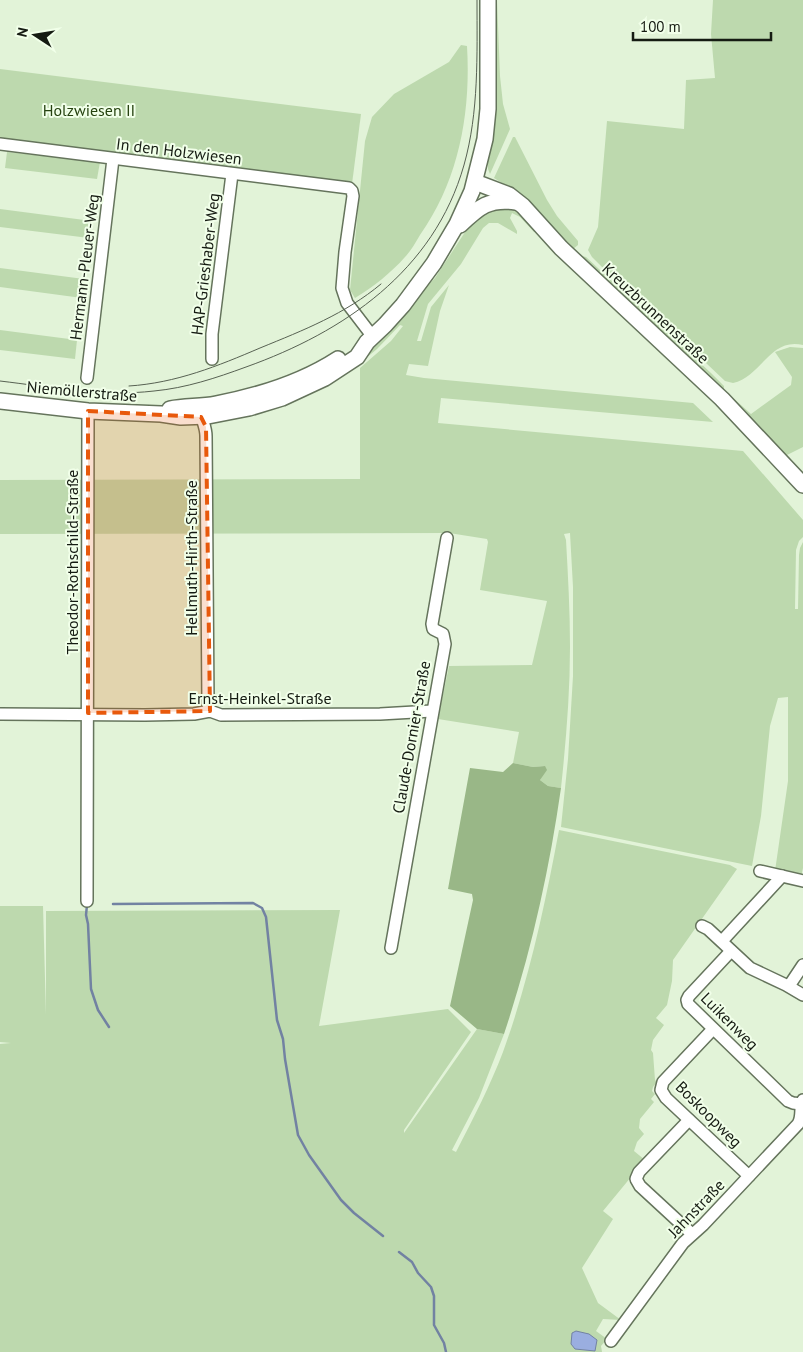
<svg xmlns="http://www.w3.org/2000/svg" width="803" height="1352" font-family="'PT Sans',sans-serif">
  <rect width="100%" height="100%" fill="#e2f3d8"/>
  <!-- green -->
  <g fill="#bdd9ae">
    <path d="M 493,0 L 497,0 L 500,76 L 503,104 L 510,129 L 490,174 L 488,169 L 488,159 Z"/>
    <path d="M 713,0 L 803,0 L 803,345 C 770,337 761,377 733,383 L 725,381 L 706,363 L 611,276 L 592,257 L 588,250 L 598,227 L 607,121 L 684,129 L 686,80 L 715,78 L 711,34 Z"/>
    <path d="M 461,45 L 467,46 C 471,113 459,180 420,235 C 415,243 411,251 405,257 C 391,273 373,287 355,298 L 350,290 L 365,141 L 372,117 L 394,94 L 449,62 Z"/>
    <path d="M 0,69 L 361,114 L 352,184 L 0,141 Z"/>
    <path d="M 513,137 L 515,137 L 547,200 L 557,216 L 578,241 L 578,245 L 572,250 L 515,191 L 494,178 Z"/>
    <path d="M 7,152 L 100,162 L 97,179 L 5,168 Z"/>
    <path d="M 507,206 L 520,211 L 536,232 L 534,232 L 520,217 L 512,213 L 510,218 L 517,231 L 517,234 L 498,223 L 489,223 L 483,228 L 461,264 L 428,304 L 417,341 L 421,341 L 431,307 L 449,285 L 440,311 L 428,366 L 409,364 L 406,375 L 424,378 L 693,403 L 713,422 L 441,398 L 438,423 L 743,451 L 803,520 L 803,537 L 799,541 L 796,550 L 795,609 L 798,609 L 799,555 L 800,548 L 803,542 L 803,868 L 801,877 L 775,871 L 788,781 L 788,697 L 778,698 L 770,726 L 761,816 L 752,866 L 561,827 L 568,759 L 573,676 L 573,587 L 570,533 L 564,534 L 566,540 C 568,576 570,611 570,647 C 570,694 566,741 561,788 L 548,786 L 540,780 L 545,766 L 533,767 L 513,763 L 519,732 L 438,719 L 449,666 L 532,665 L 547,601 L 480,590 L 488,542 L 487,539 L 449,533 L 0,534 L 0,480 L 360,479 L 360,368 L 391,341 L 403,326 L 400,325 L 377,349 L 360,363 L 363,356 L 391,331 L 416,297 L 435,278 L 469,226 L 480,213 Z"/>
    <path d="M 0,209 L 92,221 L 89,238 L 0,227 Z"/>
    <path d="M 582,256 L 586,257 L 712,374 L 724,386 L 724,391 L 581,258 Z"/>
    <path d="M 0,268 L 84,279 L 82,298 L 0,287 Z"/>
    <path d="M 0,330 L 77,340 L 75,359 L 0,350 Z"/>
    <path d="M 790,347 L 803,348 L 803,447 L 785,456 L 730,399 L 731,396 L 751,414 L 791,385 L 792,377 L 775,352 Z"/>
    <path d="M 559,830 L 730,865 L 737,869 L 673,960 L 672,981 L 667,1005 L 656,1018 L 664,1025 L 653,1040 L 651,1050 L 653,1053 L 655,1080 L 657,1082 L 653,1087 L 652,1091 L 655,1094 L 651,1099 L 654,1102 L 640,1119 L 639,1128 L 644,1134 L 637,1142 L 634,1151 L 645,1160 L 603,1211 L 613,1219 L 582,1268 L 598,1303 L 621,1320 L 603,1319 L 596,1331 L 607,1339 L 601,1346 L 602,1352 L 0,1352 L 0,1044 L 11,1043 L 0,1042 L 0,906 L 43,906 L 46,1015 L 46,911 L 340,910 L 319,1026 L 448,1009 L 471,1032 L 404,1130 L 404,1133 L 477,1029 L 504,1034 L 479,1098 L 452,1150 L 456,1152 C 473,1119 490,1086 503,1052 C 529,980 545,905 559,830 Z"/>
  </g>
  <!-- forest -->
  <path fill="#99b787" d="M 513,763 L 533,767 L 545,766 L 547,770 L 540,780 L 548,786 L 561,788 C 549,872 531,953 504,1034 L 477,1029 L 450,1006 L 473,900 L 472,894 L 448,889 L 470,768 L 503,772 Z"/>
  <!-- water -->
  <path fill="#9aaee0" stroke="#7282a2" d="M 576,1331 L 589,1334 L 597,1340 L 595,1351 L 575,1349 L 571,1344 L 572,1333 Z"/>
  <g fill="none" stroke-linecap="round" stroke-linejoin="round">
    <!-- stream -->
    <g stroke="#7282a2" stroke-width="2.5">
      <path d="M 113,904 L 253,903 L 262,908 L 266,917 L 277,1020 L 283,1039 L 285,1059 L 298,1135 L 309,1155 L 341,1200 L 354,1213 L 383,1236"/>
      <path d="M 87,905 L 86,915 L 88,924 L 91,989 L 98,1010 L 109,1027"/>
      <path d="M 399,1252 L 412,1262 L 418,1273 L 431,1287 L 434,1296 L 434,1325 L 444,1343 L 446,1352"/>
    </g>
    <!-- street casing -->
    <g stroke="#65745c" stroke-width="14">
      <g id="street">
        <path d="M 0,144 L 349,188 L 352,191 L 353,196 L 345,252 L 342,288 L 347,303 L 373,337"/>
        <path d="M 212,359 L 212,334 L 232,174"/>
        <path d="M 87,378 L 113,159"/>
        <path d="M 200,409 C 201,419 206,426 206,436 L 208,704 L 210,711"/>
        <path d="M 0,714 L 145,715 L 194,714 L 210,711 L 221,715 L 380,714 L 432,711"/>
        <path d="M 760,871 L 803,881"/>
        <path d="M 87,901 L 88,411"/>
        <path d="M 702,926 L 708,929 L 750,968 L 786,985 L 803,995"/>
        <path d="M 722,941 L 782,876"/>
        <path d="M 391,948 L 445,644 L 443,634 L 433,629 L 432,624 L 447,538"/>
        <path d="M 731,951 L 689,996 L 687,1000 L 688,1004 L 788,1101 L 793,1103 L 801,1104"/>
        <path d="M 789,986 L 803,965"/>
        <path d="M 713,1029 L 663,1082 L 661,1090 L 666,1098 L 749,1176"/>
        <path d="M 689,1120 L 639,1172 L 636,1179 L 640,1186 L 692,1234"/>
        <path d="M 611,1341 L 683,1243 L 703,1225 L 798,1124 C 803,1116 799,1108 803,1100"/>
      </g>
    </g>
    <!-- secondary casing -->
    <g stroke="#65745c" stroke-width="18">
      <g id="secondary">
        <path d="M 475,182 L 509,195 L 523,206 L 561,248 L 722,399 L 803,485"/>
        <path d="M 460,225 C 479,207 489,198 516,202"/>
        <path d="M 0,401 L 88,411 L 161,414 L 181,417 L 208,416 L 249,408 L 282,398 L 325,378 L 357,357 L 367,342 L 385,325 L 403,305 L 434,263 L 457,224 L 472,191 L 485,139 L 488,109 L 488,0"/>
        <path d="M 170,409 C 185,406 201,407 216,404 C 258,396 301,383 338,359"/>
      </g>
    </g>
    <!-- street -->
    <use href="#street" stroke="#fff" stroke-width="11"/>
    <!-- secondary -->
    <use href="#secondary" stroke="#fff" stroke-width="15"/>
    <!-- tram -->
    <g stroke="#576152" stroke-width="1">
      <path d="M 0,381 C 51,387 103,397 154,391 C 186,388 216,378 246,367 C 344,332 434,271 464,165 C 479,112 477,55 477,0"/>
      <path d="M 129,386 C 176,383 218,366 260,348 C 304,330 345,314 381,284"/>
    </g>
  </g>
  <!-- marked area -->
  <path fill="#e8590c" fill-opacity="0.2" stroke="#e8590c" stroke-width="4" stroke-dasharray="10 6" stroke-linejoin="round" d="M 88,411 L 201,417 L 206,427 L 210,711 L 88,713 Z"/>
  <g text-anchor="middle" stroke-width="4" stroke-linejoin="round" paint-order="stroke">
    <!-- park labels -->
    <g font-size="16" fill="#264310" stroke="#f1ffe9">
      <text x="89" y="116">Holzwiesen II</text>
    </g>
    <!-- street labels -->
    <g font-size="16" fill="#151b12" stroke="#f1ffe9">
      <text transform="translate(179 151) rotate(7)" y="6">In den Holzwiesen</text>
      <text transform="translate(205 264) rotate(-83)" y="6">HAP-Grieshaber-Weg</text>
      <text transform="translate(84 267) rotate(-83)" y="6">Hermann-Pleuer-Weg</text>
      <text transform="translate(656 313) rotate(43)" y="6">Kreuzbrunnenstraße</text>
      <text transform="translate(82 391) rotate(5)" y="6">Niemöllerstraße</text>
      <text transform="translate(191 558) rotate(-90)" y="6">Hellmuth-Hirth-Straße</text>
      <text transform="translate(72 562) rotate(-90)" y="6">Theodor-Rothschild-Straße</text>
      <text x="260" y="704">Ernst-Heinkel-Straße</text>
      <text transform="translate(411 737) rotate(-80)" y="6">Claude-Dornier-Straße</text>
      <text transform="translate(730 1021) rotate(45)" y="6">Luikenweg</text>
      <text transform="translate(709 1114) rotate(45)" y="6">Boskoopweg</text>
      <text transform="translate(696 1208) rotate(-46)" y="6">Jahnstraße</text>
    </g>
  </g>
  <!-- north arrow -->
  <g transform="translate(35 35) rotate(282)" stroke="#f1ffe9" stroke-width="4" paint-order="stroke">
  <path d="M0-4L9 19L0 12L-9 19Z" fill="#151b12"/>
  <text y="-8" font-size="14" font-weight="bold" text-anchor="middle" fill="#151b12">N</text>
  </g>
  <!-- scale -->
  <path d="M633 32v8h138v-8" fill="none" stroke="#151b12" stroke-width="2.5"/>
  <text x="640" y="32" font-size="15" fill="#151b12" stroke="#f1ffe9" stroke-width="4" paint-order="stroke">100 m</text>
</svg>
